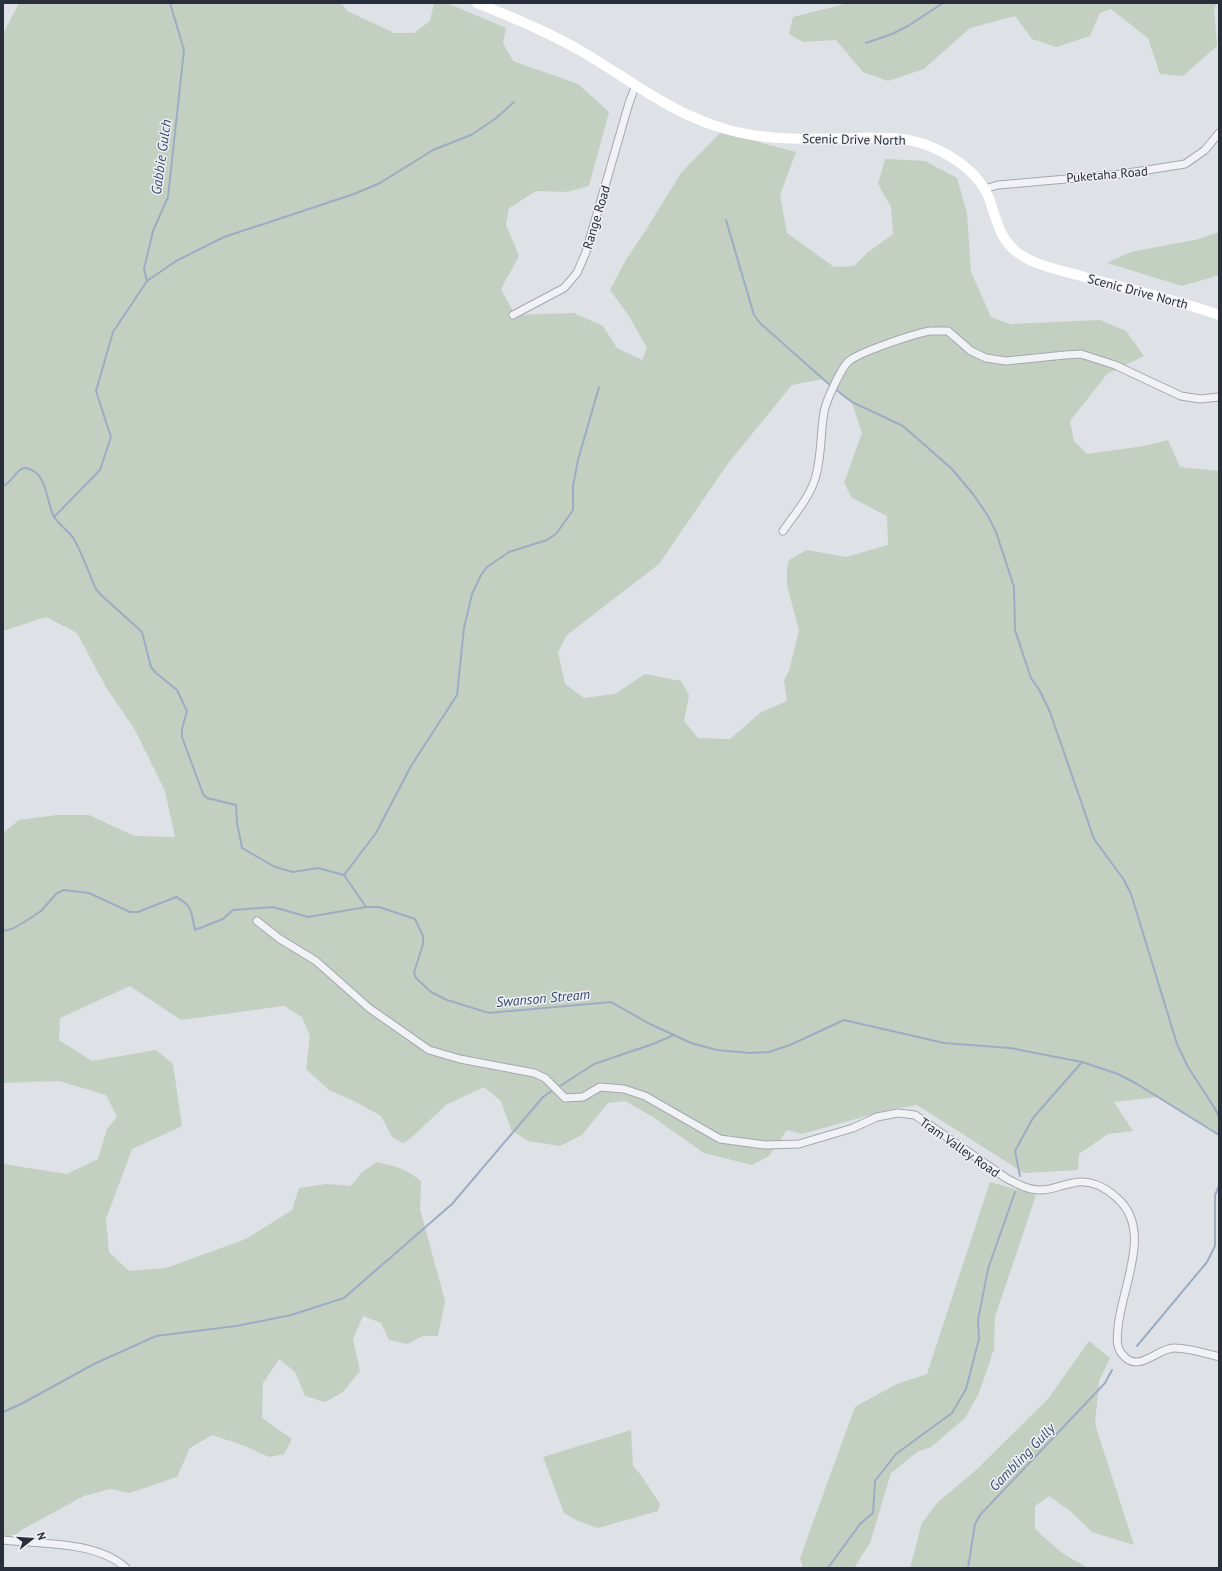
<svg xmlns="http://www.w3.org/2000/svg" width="1222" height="1571" font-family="'PT Sans',sans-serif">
  <rect width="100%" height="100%" fill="#dee1e6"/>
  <!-- green -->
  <g fill="#c3cfc0" fill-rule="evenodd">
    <path d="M 19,3 L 341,3 L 347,11 L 394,33 L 414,33 L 430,21 L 434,3 L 447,3 L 506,28 L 503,43 L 513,61 L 578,84 L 609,112 L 589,186 L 567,192 L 536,191 L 509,208 L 506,225 L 519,256 L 501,289 L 515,315 L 574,313 L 603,326 L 617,348 L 642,360 L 647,348 L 629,316 L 610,290 L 627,258 L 644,233 L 681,173 L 721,132 L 796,152 L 780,195 L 787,233 L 834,267 L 854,266 L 867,253 L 893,234 L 891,207 L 878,184 L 885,159 L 925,161 L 957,178 L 967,213 L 971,272 L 991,317 L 1010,324 L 1100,320 L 1126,331 L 1144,356 L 1107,374 L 1070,421 L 1074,441 L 1087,454 L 1144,446 L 1168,440 L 1180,467 L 1219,471 L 1219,1135 L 1157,1097 L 1114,1102 L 1133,1131 L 1108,1134 L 1079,1154 L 1078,1170 L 1024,1173 L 917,1105 L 888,1110 L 802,1134 L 787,1130 L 769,1156 L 752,1165 L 704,1153 L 653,1117 L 625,1101 L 608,1103 L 582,1135 L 560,1146 L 528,1141 L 511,1130 L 501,1101 L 484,1087 L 446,1105 L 411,1138 L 403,1143 L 392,1137 L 381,1116 L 356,1102 L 329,1090 L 306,1069 L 310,1036 L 302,1017 L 284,1006 L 181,1020 L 130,986 L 60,1018 L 59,1040 L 92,1061 L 156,1050 L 173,1064 L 182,1126 L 132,1149 L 106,1219 L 109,1252 L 129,1271 L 166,1268 L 246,1239 L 292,1210 L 299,1188 L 326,1184 L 351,1186 L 361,1173 L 377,1162 C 398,1167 404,1168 421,1181 L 420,1209 L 445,1301 L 438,1336 L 423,1336 L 407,1344 L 389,1340 L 381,1323 L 363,1316 L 353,1339 L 360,1371 L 343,1392 L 325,1402 L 305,1396 L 295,1372 L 279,1359 L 263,1383 L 262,1418 L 292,1439 L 284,1454 L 269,1457 L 245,1446 L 212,1435 L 190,1448 L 177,1477 L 130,1493 L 110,1489 L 84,1496 L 23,1529 L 3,1544 L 3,1164 L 67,1174 L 98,1159 L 107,1129 L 117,1117 L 106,1095 L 59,1081 L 3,1083 L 3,833 L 19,820 L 57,815 L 89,815 L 134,836 L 175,837 L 165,791 L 134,728 L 107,689 L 77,633 L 46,617 L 3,631 L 3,34 ZM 823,379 L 852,403 L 862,433 L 844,483 L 852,498 L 887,516 L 888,545 L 846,557 L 807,550 L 789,560 L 787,568 L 787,585 L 799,630 L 789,671 L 784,680 L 787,701 L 760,713 L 730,739 L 698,738 L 684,721 L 689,695 L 681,681 L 645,674 L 615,694 L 584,698 L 565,684 L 558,652 L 567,635 L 659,564 L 729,462 L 792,385 Z"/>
    <path d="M 844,3 L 1217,3 L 1214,8 L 1217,46 L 1183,76 L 1160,74 L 1148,38 L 1111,9 L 1100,13 L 1090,36 L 1056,47 L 1032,39 L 1015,16 L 970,28 L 924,69 L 888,81 L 863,72 L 836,40 L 803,42 L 789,34 L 793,17 L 841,5 Z"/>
    <path d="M 1219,232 L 1219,275 L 1182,286 L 1107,263 L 1131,252 L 1199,239 Z"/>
    <path d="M 990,1182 L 1036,1195 L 995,1317 L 994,1349 L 979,1393 L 965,1418 L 931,1447 L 917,1452 L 891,1473 L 870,1543 L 854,1568 L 803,1568 L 800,1558 L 855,1407 L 897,1384 L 927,1374 Z"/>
    <path d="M 1089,1341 L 1110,1358 L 1099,1381 L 1095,1424 L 1134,1545 L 1092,1532 L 1069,1510 L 1049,1496 L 1035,1506 L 1035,1529 L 1062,1553 L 1088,1568 L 910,1568 L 922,1523 L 938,1502 L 975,1471 L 1048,1399 Z"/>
    <path d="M 631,1430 L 633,1466 L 641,1475 L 660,1504 L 658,1511 L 598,1528 L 578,1521 L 564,1513 L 543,1457 Z"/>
  </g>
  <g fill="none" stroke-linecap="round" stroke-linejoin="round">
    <!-- stream -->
    <g stroke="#9dacc3" stroke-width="2">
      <path d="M 866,43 L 892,34 L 908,26 L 943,3"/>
      <path d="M 726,220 L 754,315 L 760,323 L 831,386"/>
      <path d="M 147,281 L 144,269 L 153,231 L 168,197 L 184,50 L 170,3"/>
      <path d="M 835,389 L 852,402 L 903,426 L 952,469 L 973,494 L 988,516 L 996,532 L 1014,587 L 1015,630 L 1031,678 L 1040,691 L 1050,712 L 1094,839 L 1124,880 L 1131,894 L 1177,1044 L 1188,1067 L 1214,1107 L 1219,1117"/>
      <path d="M 3,486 C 13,482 17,467 26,468 C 47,472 46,499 53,515 C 58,525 70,531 75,541 C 83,556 89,573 96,589 L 101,595 L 142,632 L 151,667 L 156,673 L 177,690 L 187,711 L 182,729 L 182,737 L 203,794 L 207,798 L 236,805 L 237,823 L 242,848 L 275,867 L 293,872 L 318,868 L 344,875 L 366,907"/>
      <path d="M 54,517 L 100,470 L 111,437 L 96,391 L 113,332 L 147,281 L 176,261 L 224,237 L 354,194 L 380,183 L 433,150 L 471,135 L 495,119 L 514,102"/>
      <path d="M 344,875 L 376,833 L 411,766 L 457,695 L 464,628 L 472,594 L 481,575 L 487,567 L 509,552 L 547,540 L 556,534 L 573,510 L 573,486 L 578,460 L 599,387"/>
      <path d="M 3,931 L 12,929 L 26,921 L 41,911 L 57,893 L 64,890 L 89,893 L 130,912 L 138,912 L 176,897 C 193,906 191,912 195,930 L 223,919 L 233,910 L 273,907 L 308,917 L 366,907 L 379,907 L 415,919 L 423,936 L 423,944 L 414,973 L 416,978 L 431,992 L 447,1000 L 489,1013 L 611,1002 L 650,1024 L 691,1043 L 717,1050 L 750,1053 L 769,1052 L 790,1045 L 844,1020 L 944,1043 L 1010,1048 L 1082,1062 L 1118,1074 L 1137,1084 L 1219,1135"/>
      <path d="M 557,1088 L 594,1064 L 653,1044 L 674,1035"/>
      <path d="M 1020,1176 L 1015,1151 L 1033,1118 L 1082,1062"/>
      <path d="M 1137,1346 L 1207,1262 L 1215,1246 L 1215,1195 L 1219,1186"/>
      <path d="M 3,1412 L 21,1404 L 94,1364 L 156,1336 L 236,1326 L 291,1315 L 344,1298 L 452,1204 L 543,1097 L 553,1090"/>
      <path d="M 828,1568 L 860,1524 L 873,1513 L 875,1481 L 896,1454 L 952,1413 L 966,1389 L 979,1339 L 978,1320 L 988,1269 L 1015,1192"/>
      <path d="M 968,1568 L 975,1524 L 980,1515 L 1105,1383 L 1112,1370"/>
    </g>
    <!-- minor casing -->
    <g stroke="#a4a8af" stroke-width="9">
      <g id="minor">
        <path d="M 984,189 L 998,185 L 1122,174 L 1185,164 L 1205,150 L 1219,133"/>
        <path d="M 513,315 L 564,288 L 577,273 L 586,252 L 629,103 L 635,87"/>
        <path d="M 783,531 C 794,515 809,498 815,479 C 822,457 820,435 824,412 C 826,401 841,368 849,361 C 860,352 918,332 932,331 C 937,331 943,331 948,331 L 971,351 L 986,358 L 1006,361 L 1065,355 L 1081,354 L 1115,365 L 1181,396 L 1200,399 L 1219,397"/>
        <path d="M 257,921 L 280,939 L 316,961 L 369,1008 L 429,1050 L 460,1059 L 534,1073 L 545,1078 L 565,1098 L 583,1097 L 600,1087 L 624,1089 L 645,1096 L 720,1139 L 765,1145 L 799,1144 L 853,1128 L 877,1117 L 898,1113 L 915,1115 L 1006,1178 C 1017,1184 1028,1190 1040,1190 C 1052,1190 1061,1185 1073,1183 C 1089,1179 1105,1187 1117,1198 C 1154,1230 1121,1288 1118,1328 C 1117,1337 1116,1347 1122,1354 C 1138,1375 1157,1348 1174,1348 C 1190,1348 1204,1353 1219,1357"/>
        <path d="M 3,1540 C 40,1544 97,1541 126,1568"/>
      </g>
    </g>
    <!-- minor -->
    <use href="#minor" stroke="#f1f2f5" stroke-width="7"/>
    <!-- secondary -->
    <path stroke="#fff" stroke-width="10" d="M 477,3 C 512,17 548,32 581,51 C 631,80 672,115 729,130 C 768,141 811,139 851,138 C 879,138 907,135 934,148 C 956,158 979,174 989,198 C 996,218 999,239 1018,253 C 1036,266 1060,270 1081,276 C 1127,289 1174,299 1219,315"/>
  </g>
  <g text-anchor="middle" stroke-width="3" stroke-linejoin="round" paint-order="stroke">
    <!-- street labels -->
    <g font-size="13" fill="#292e3b" stroke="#eef0f4">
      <text transform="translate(854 139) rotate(1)" y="5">Scenic Drive North</text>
      <text transform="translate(1107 174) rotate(-5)" y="5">Puketaha Road</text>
      <text transform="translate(596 217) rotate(-73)" y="5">Range Road</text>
      <text transform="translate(1138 291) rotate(15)" y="5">Scenic Drive North</text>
      <text transform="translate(960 1147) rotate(35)" y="5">Tram Valley Road</text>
    </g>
    <!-- water labels -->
    <g font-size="14" font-style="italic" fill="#384a6b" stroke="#eef0f4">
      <text transform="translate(161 157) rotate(-82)" y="5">Gabbie Gulch</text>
      <text transform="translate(543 998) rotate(-5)" y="5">Swanson Stream</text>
      <text transform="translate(1022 1457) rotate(-46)" y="5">Gambling Gully</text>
    </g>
  </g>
  <!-- border -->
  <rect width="1222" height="1571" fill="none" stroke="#292e3b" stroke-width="8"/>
  <!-- north arrow -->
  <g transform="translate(32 1539) rotate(73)" stroke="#eef0f4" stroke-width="3" paint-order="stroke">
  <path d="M0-3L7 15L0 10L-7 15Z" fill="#292e3b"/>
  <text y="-6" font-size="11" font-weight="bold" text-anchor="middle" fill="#292e3b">N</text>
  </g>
</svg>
